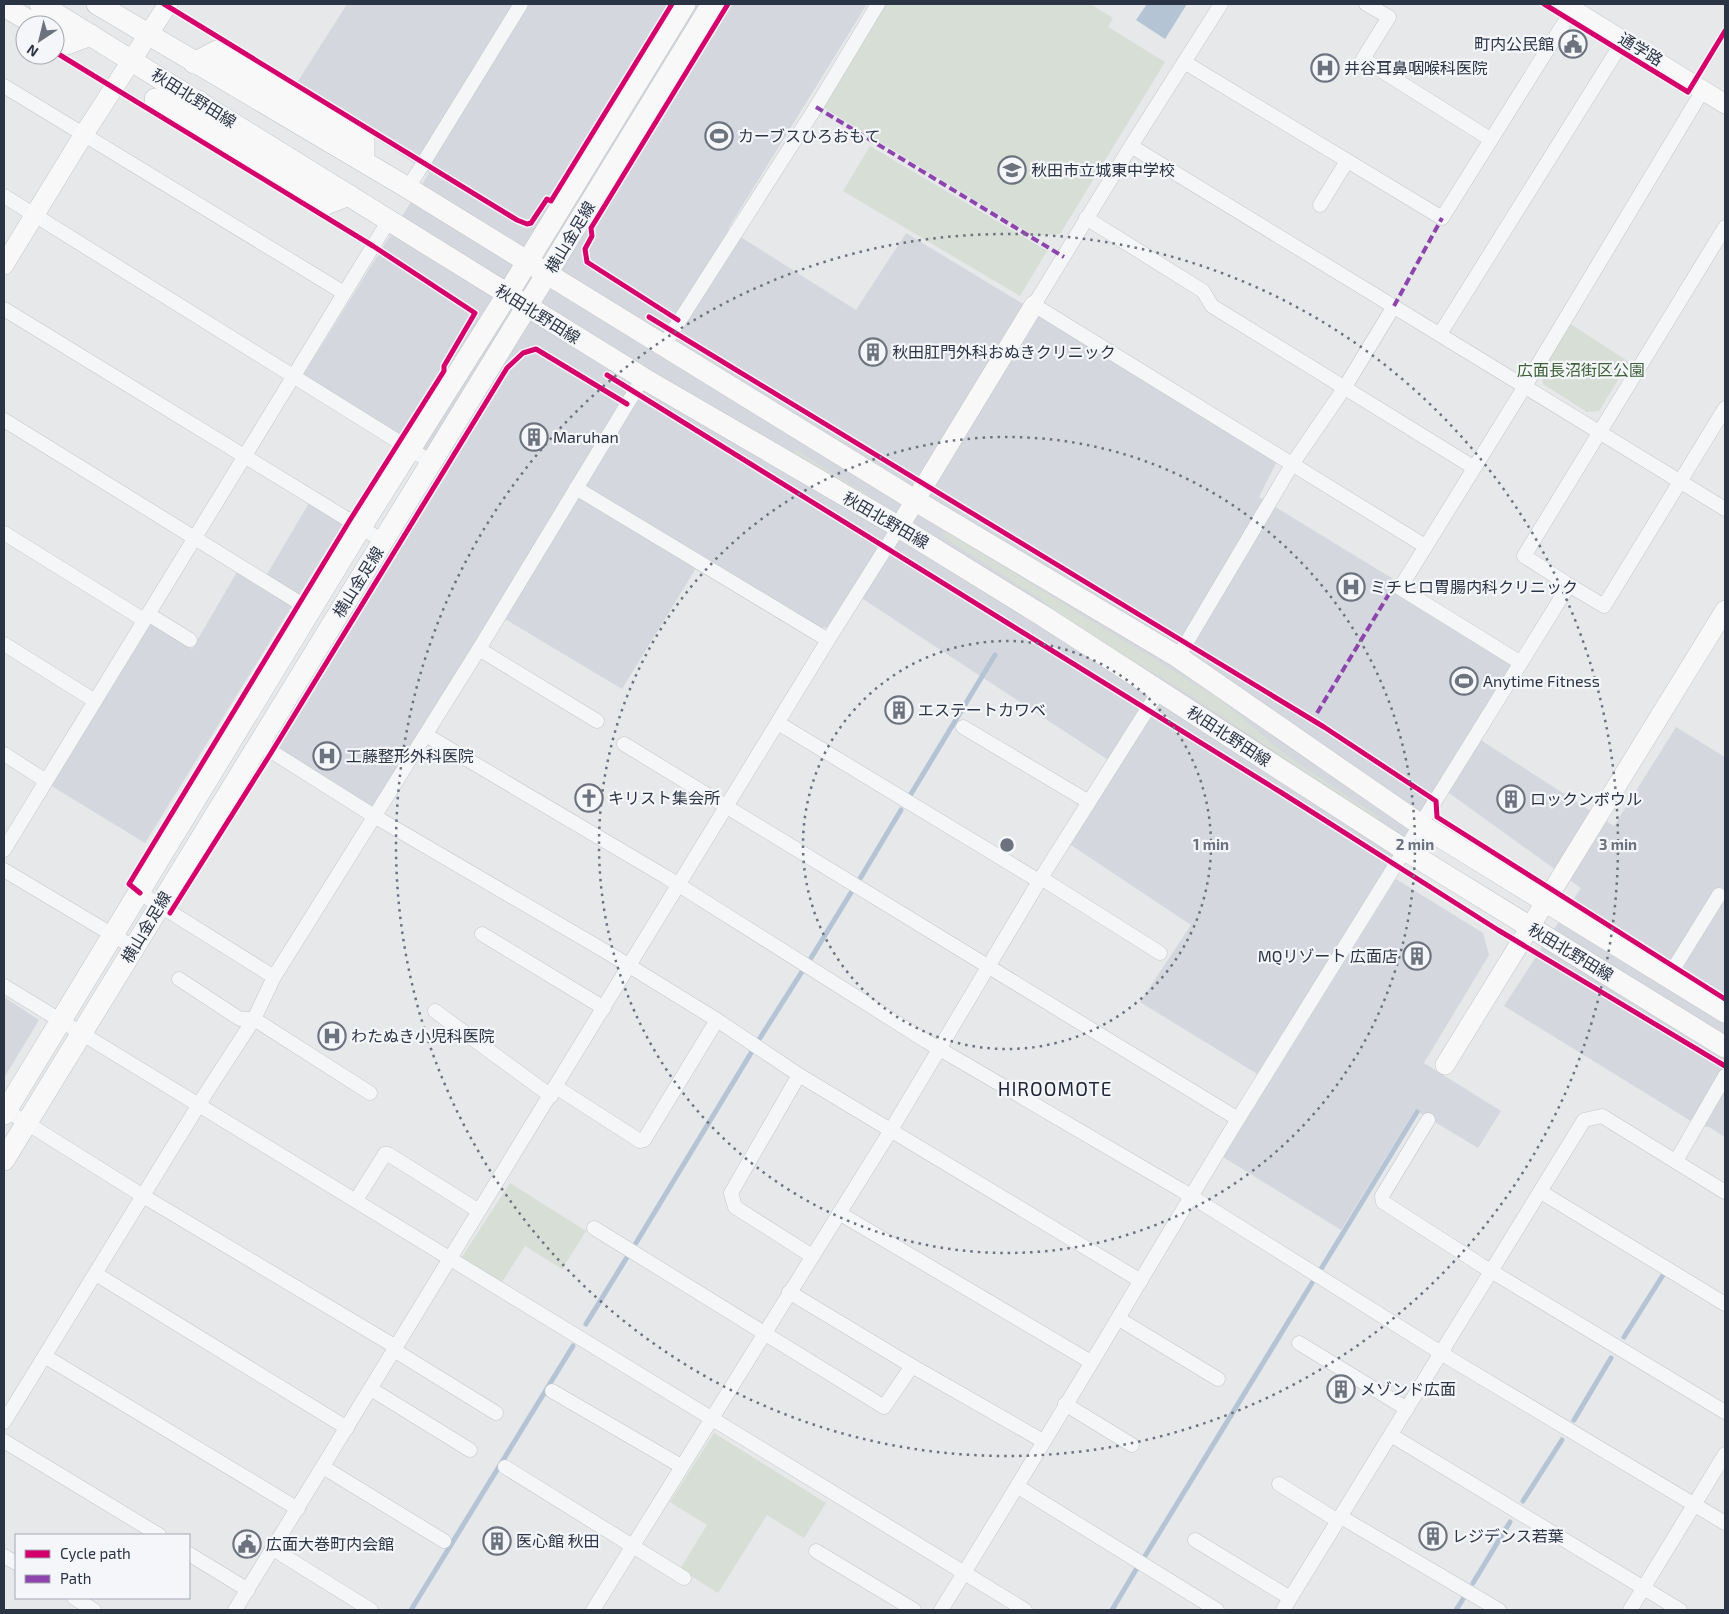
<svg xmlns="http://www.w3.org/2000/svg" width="1729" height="1614" font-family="'Exo 2','Noto Sans JP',sans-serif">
  <rect width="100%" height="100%" fill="#e6e8ea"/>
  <!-- built -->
  <g fill="#d4d7dd">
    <path d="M 347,4 L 867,4 L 728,229 L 856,310 L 906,233 L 1278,459 L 1259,497 L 1529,662 L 1479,739 L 1614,826 L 1676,727 L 1725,757 L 1725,889 L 1720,897 L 1725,900 L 1725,1137 L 1709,1127 L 1699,1126 L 1504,1006 L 1581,888 L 1438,785 L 1259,1075 L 1140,1002 L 1191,925 L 1068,843 L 1119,767 L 863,599 L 829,627 L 810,628 L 701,560 L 622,689 L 495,613 L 374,816 L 266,748 L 441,464 L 302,377 L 429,173 L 295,86 Z"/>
    <path d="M 309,503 L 351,511 L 145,843 L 50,785 L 150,623 L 192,649 L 240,567 L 263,581 Z"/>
    <path d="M 1396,879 L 1483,933 L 1489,955 L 1424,1063 L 1501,1111 L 1478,1148 L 1415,1110 L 1341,1230 L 1223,1157 Z"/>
    <path d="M 4,997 L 39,1020 L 4,1078 Z"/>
  </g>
  <!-- green -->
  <g fill="#d6ded6">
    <path d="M 883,4 L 1090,4 L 1113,18 L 1108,27 L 1165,62 L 1060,234 L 1034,236 L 821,106 Z"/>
    <path d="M 870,146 L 1047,251 L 1020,296 L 843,191 Z"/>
    <path d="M 1569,323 L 1629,362 L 1599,411 L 1587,412 L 1543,384 L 1540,368 Z"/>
    <path d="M 794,450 L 798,451 L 871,497 L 868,498 L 795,453 Z"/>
    <path d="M 943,533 L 948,533 L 1221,700 L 1285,754 L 1379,817 L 1379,821 L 1179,688 L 1077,628 L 1039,598 L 943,537 Z"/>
    <path d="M 510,1183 L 586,1231 L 562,1269 L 525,1246 L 500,1285 L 460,1260 Z"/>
    <path d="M 714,1433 L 826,1503 L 804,1538 L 767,1515 L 718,1593 L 680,1569 L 707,1525 L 670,1502 Z"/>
  </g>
  <!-- water -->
  <path fill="#b4c4d5" d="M 1147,4 L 1187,4 L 1165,39 L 1136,20 Z"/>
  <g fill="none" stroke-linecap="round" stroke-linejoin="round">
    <!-- stream -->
    <g stroke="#b4c4d5" stroke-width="5">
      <path d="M 911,794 L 995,655"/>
      <path d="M 858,882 L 901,810"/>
      <path d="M 811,958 L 852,891"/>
      <path d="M 760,1038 L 803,970"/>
      <path d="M 636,1243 L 751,1053"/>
      <path d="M 1321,1269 L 1417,1112"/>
      <path d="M 586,1324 L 629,1254"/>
      <path d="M 1624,1337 L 1663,1275"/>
      <path d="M 1574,1420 L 1611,1358"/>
      <path d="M 1523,1501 L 1562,1440"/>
      <path d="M 1145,1556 L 1312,1283"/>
      <path d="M 1473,1583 L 1510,1522"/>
      <path d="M 411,1610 L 573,1346"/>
      <path d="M 1112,1610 L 1137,1568"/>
      <path d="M 1456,1610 L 1463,1599"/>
    </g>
    <!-- street casing -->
    <g stroke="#c4c6c8" stroke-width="15">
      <g id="street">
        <path d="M 1221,4 L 1131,146 L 1034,305 L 1425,546"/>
        <path d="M 1366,4 L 1389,17 L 1363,59 L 1490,139"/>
        <path d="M 1184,62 L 1442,218 L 1576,4"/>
        <path d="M 4,86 L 344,293"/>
        <path d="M 1131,146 L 1725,509"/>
        <path d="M 408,188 L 521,4"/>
        <path d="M 4,196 L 431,462"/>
        <path d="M 1320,205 L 1347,161"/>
        <path d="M 1086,218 L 1203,291 L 1212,306 L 1473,467"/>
        <path d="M 4,309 L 383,541"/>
        <path d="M 1440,334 L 1623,41"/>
        <path d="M 664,345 L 816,107 L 878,4"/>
        <path d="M 4,420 L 311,610"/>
        <path d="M 576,488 L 828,640"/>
        <path d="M 4,533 L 144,620"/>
        <path d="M 1569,585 L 1524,556 L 1725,227"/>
        <path d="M 148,614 L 190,640"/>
        <path d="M 4,644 L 95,701"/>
        <path d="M 479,649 L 597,721"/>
        <path d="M 1178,657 L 1293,463 L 1345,387 L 1394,306"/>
        <path d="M 1521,663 L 1400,588 L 1525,386 L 1703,90"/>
        <path d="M 778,723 L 1039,881"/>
        <path d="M 963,727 L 1089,802"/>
        <path d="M 426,735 L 666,877 L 926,1041 L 1181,1190 L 1454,1361 L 1725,1523"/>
        <path d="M 258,743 L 374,816 L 610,954 L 717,1020 L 799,1075 L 1141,1281"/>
        <path d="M 624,744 L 1238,1119"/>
        <path d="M 4,754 L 46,781"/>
        <path d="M 4,850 L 389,220"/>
        <path d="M 4,870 L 133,947"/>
        <path d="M 1041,878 L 1160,953"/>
        <path d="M 140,893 L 274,977"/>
        <path d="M 482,934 L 604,1008"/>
        <path d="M 1669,976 L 1719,895"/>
        <path d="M 179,979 L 240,1019 L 254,1019 L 370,1093"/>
        <path d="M 4,986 L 1025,1610"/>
        <path d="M 435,1011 L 551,1096"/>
        <path d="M 799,1075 L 731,1193 L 735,1207 L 812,1256"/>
        <path d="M 556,1087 L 640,1141 L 644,1140 L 717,1020"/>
        <path d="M 6,1110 L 143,1196 L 396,1347"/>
        <path d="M 1428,1120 L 1382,1196 L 1383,1202 L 1481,1265 L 1725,1412"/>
        <path d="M 1676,1161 L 1725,1076"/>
        <path d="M 1541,1192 L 1725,1304"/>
        <path d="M 356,1200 L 385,1154 L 388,1154 L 479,1211"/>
        <path d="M 839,1213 L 1091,1362"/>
        <path d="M 594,1228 L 884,1407 L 912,1366"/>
        <path d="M 96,1274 L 347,1428"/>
        <path d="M 789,1292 L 912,1366 L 1043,1441"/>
        <path d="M 1119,1319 L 1218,1379"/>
        <path d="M 1299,1343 L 1407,1409"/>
        <path d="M 394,1350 L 496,1413"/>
        <path d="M 46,1357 L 298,1509"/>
        <path d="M 371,1389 L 470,1450"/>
        <path d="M 552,1391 L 681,1466"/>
        <path d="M 1065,1404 L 1132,1445"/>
        <path d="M 4,1422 L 206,1093 L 254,1019 L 274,977 L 479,649 L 643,378"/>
        <path d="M 1391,1435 L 1680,1610"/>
        <path d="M 4,1441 L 159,1535"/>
        <path d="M 323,1467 L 444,1541"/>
        <path d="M 505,1467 L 684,1578"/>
        <path d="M 1279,1484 L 1338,1521"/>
        <path d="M 1018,1487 L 1217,1610"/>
        <path d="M 1341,1517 L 1499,1610"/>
        <path d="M 1195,1540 L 1290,1598"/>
        <path d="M 273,1549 L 371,1610"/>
        <path d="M 816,1551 L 914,1610"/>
        <path d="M 189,1554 L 248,1590"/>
        <path d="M 4,1556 L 16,1563"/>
        <path d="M 74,1598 L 94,1610"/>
        <path d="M 235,1610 L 828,640 L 899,527"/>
        <path d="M 593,1610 L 891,1130 L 1041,878 L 1159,691"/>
        <path d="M 941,1610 C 1042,1448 1138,1283 1238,1119 C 1347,940 1459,763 1569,585 L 1604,606 L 1725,408"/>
        <path d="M 1283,1610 L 1584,1120 L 1602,1116 L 1725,1192"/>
        <path d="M 1630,1610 L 1725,1454"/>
      </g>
    </g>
    <!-- secondary casing -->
    <g stroke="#c4c6c8" stroke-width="20">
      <g id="secondary">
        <path d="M 1564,4 L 1725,104"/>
        <path d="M 4,265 L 84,134 L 168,4"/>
        <path d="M 899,527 L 1034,305"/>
        <path d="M 1445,1065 L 1725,610"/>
      </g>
    </g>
    <!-- primary casing -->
    <g stroke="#c2c5c8" stroke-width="22">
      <g id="primary">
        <path d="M 40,4 L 643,378 L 899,527 L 1048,619 L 1405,850 L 1725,1047"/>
        <path d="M 97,4 L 408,188 L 916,501 L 1178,657 L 1421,825 L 1725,1012"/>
        <path d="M 4,6 L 36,25"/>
        <path d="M 55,37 L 67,44 L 91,35"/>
        <path d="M 194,63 L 217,51 L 364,139 L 364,161"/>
        <path d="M 155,99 L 203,129"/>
        <path d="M 199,101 L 203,129 L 326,204 L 349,195"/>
        <path d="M 4,1114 L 361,527 L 507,295 L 685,4"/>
        <path d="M 4,1160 L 712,4"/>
      </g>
    </g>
    <!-- street -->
    <use href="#street" stroke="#f5f6f7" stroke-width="14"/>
    <!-- secondary -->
    <use href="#secondary" stroke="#f8f8f8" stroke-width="19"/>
    <!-- primary -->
    <use href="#primary" stroke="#f8f8f8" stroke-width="21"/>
    <!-- quiet -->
    <g stroke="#8e44ad" stroke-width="4" stroke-dasharray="8 4" stroke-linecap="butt">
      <path d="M 816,107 L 1064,257"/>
      <path d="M 1394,306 L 1442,218"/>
      <path d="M 1317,713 L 1395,584 L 1400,588"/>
    </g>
    <!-- cycleway casing -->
    <g stroke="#f4f6f9" stroke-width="8">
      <g id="cycleway">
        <path d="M 164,4 L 517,220 L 527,224 L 531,223 L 547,199 L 551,201 L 672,4"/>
        <path d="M 1544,4 L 1688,92 L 1725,31"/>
        <path d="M 55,52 L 373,246 L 475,313 L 444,366 L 444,371 L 350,520 L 129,884 L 140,893"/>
        <path d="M 649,317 L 1324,727 L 1436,801 L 1437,817 L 1725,999"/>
        <path d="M 678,320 L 587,262 L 585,249 L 592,236 L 591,228 L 728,4"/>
        <path d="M 607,375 L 1282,793 L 1498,930 L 1725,1066"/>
        <path d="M 170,913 L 271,753 L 507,368 L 523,353 L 536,349 L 627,404"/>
      </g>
    </g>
    <!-- cycleway -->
    <use href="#cycleway" stroke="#d6006c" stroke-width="5"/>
  </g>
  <!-- distance rings -->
  <g fill="none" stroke="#6c737f" stroke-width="2.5" stroke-dasharray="2.5 5">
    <circle cx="1007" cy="845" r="204"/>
    <circle cx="1007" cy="845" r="408"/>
    <circle cx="1007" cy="845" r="611"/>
  </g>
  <!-- icons -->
  <defs>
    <g id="civic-ring" transform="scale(1.4375)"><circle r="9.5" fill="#f4f6f9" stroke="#6c737f" stroke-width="1.5"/><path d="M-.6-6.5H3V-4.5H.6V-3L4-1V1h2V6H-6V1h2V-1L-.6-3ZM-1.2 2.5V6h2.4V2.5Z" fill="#6c737f"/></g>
    <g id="hospital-ring" transform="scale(1.4375)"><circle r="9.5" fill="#f4f6f9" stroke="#6c737f" stroke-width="1.5"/><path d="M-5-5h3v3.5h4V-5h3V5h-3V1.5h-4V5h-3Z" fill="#6c737f"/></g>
    <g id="stadium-ring" transform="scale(1.4375)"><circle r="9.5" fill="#f4f6f9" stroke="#6c737f" stroke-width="1.5"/><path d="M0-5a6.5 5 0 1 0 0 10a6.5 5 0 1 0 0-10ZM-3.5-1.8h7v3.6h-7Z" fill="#6c737f"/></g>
    <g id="school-ring" transform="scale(1.4375)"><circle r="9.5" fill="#f4f6f9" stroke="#6c737f" stroke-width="1.5"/><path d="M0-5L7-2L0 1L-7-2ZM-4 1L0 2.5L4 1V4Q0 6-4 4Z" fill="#6c737f"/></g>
    <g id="building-ring" transform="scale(1.4375)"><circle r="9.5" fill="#f4f6f9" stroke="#6c737f" stroke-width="1.5"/><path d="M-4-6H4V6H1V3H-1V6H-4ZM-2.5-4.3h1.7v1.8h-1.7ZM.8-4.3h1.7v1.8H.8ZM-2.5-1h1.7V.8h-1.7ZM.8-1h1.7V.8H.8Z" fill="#6c737f"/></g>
    <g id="church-ring" transform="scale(1.4375)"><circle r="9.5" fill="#f4f6f9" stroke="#6c737f" stroke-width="1.5"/><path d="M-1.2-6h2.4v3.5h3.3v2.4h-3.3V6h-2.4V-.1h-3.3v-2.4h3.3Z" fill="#6c737f"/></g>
  </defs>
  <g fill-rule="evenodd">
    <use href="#civic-ring" x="1573" y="44"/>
    <use href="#hospital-ring" x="1325" y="68"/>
    <use href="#stadium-ring" x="719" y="136"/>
    <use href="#school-ring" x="1012" y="170"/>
    <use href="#building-ring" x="873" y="352"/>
    <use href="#building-ring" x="534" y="437"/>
    <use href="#hospital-ring" x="1351" y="587"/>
    <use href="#stadium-ring" x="1464" y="681"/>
    <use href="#building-ring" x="899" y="710"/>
    <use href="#hospital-ring" x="327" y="756"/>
    <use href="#church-ring" x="589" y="798"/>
    <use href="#building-ring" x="1511" y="799"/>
    <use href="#building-ring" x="1417" y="956"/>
    <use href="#hospital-ring" x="332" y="1036"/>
    <use href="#building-ring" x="1341" y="1389"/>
    <use href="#building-ring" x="1433" y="1536"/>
    <use href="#building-ring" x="497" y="1541"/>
    <use href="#civic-ring" x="247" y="1544"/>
  </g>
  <g text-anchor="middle" stroke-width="4.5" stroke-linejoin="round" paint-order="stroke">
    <!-- poi labels -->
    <g font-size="16" fill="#2b3445" stroke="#f4f6f9" text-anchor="start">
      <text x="1554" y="50" text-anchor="end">町内公民館</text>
      <text x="1344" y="74">井谷耳鼻咽喉科医院</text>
      <text x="738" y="142">カーブスひろおもて</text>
      <text x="1031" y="176">秋田市立城東中学校</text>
      <text x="892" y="358">秋田肛門外科おぬきクリニック</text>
      <text x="553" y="443">Maruhan</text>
      <text x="1370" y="593">ミチヒロ胃腸内科クリニック</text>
      <text x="1483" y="687">Anytime Fitness</text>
      <text x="918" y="716">エステートカワベ</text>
      <text x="346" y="762">工藤整形外科医院</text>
      <text x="608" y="804">キリスト集会所</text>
      <text x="1530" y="805">ロックンボウル</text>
      <text x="1398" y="962" text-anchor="end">MQリゾート 広面店</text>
      <text x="351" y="1042">わたぬき小児科医院</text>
      <text x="1360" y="1395">メゾンド広面</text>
      <text x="1452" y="1542">レジデンス若葉</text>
      <text x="516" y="1547">医心館 秋田</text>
      <text x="266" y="1550">広面大巻町内会館</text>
    </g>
    <!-- street labels -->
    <g font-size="16" fill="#2b3445" stroke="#f4f6f9">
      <text transform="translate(1641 49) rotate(31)" y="6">通学路</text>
      <text transform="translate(194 98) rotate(32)" y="6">秋田北野田線</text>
      <text transform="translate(570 237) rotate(-59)" y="6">横山金足線</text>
      <text transform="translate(538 314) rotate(32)" y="6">秋田北野田線</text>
      <text transform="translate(886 520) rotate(30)" y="6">秋田北野田線</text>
      <text transform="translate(358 582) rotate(-58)" y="6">横山金足線</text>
      <text transform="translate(1229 736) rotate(33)" y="6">秋田北野田線</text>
      <text transform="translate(146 927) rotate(-59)" y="6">横山金足線</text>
      <text transform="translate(1571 952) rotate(31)" y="6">秋田北野田線</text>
    </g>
    <!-- park labels -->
    <g font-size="16" fill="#3f6138" stroke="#f4f6f9">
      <text x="1581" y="376">広面長沼街区公園</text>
    </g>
    <!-- quarter labels -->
    <g font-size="19" letter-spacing="1" fill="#1d2536" stroke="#f4f6f9">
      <text x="1055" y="1096">HIROOMOTE</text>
    </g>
  </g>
  <circle cx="1007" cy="845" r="8" fill="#6c737f" stroke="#f4f6f9" stroke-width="2.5"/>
  <g font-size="15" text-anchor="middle" font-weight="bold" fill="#6c737f" stroke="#f4f6f9" stroke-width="4.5" stroke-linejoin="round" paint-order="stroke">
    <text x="1211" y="850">1 min</text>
    <text x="1415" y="850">2 min</text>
    <text x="1618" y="850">3 min</text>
  </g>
  <!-- border -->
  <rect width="1729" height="1614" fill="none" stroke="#2b3445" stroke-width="10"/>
  <!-- legend -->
  <rect x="15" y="1534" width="175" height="65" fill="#f4f6f9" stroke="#a4a8b1"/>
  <rect x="25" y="1550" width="25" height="8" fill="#d6006c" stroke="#a4a8b1"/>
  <text x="60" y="1559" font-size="15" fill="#2b3445">Cycle path</text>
  <rect x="25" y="1575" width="25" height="8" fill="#8e44ad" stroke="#a4a8b1"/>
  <text x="60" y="1584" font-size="15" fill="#2b3445">Path</text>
  <!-- north arrow -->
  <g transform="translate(40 40) rotate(215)"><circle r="24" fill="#f4f6f9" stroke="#a4a8b1"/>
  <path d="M0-4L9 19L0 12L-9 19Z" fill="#6c737f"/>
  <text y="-8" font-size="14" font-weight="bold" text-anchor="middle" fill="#2b3445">N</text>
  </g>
</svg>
